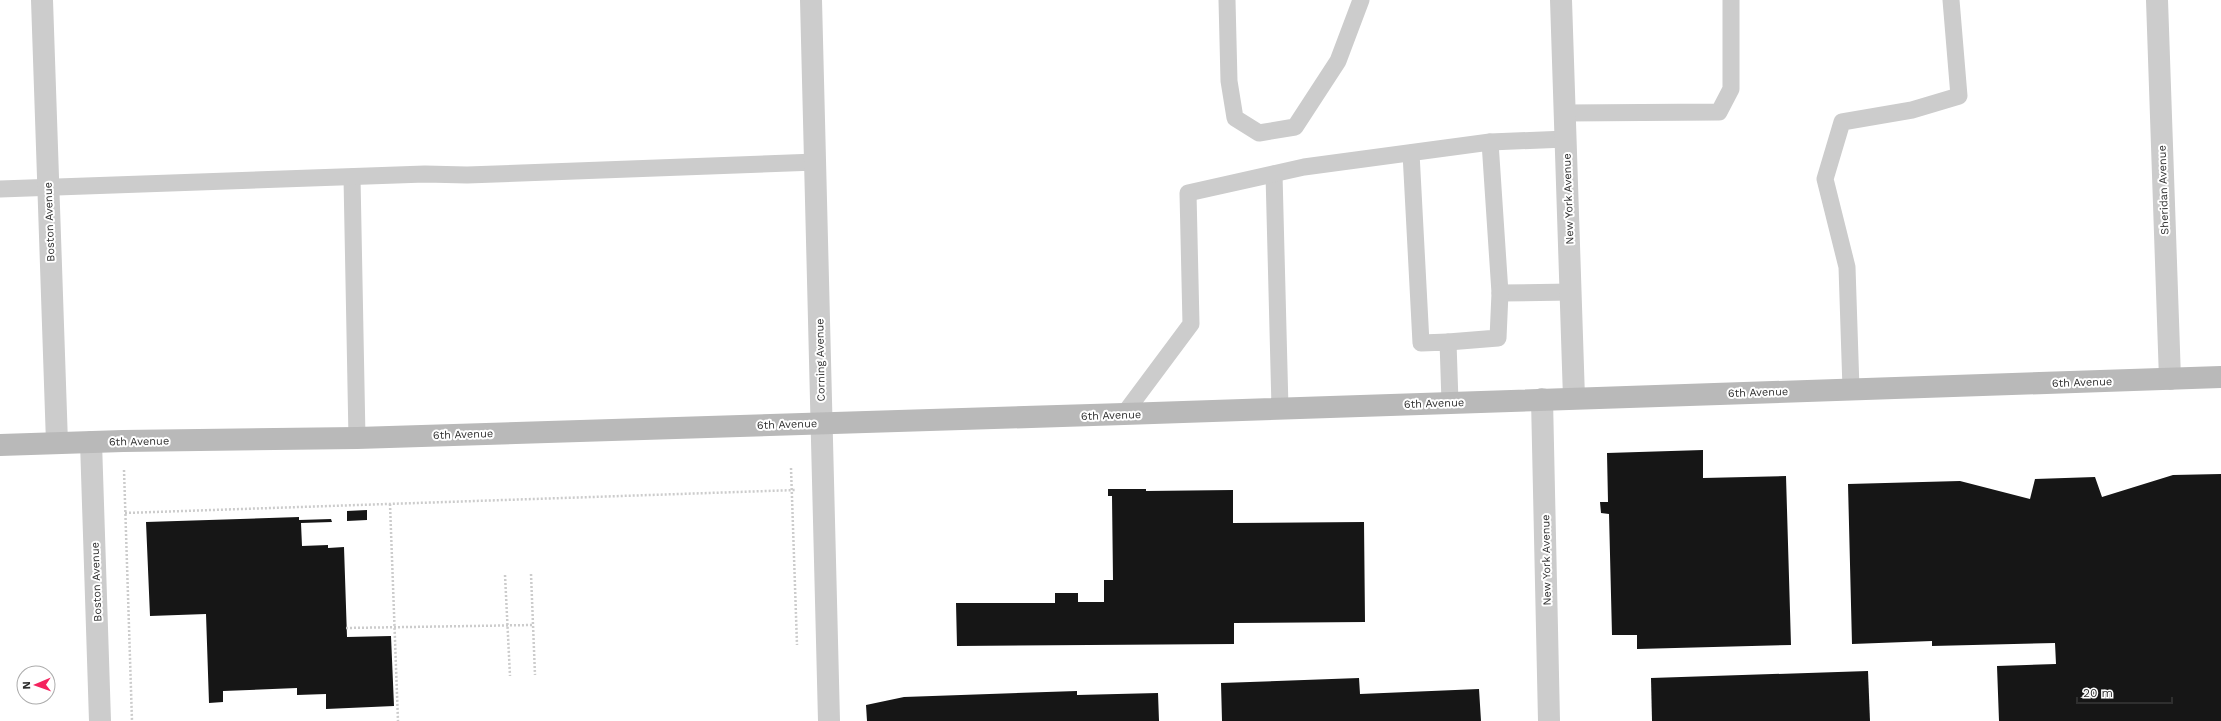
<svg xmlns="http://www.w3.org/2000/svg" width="2221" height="721" font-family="'Work Sans',sans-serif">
  <rect width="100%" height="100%" fill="#fff"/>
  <!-- building -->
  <g fill="#161616">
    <path d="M 1703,450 L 1703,478 L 1786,476 L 1791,645 L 1637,649 L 1637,635 L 1612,635 L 1609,514 L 1601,513 L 1600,502 L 1608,502 L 1607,453 Z"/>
    <path d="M 2221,474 L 2221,721 L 1999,721 L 1997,666 L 2056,664 L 2055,643 L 1932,646 L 1932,641 L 1852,644 L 1848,484 L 1960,481 L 2030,499 L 2035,479 L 2095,477 L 2102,497 L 2173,475 Z"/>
    <path d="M 1108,489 L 1146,489 L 1146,491 L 1233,490 L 1233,523 L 1364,522 L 1365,622 L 1234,623 L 1234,644 L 957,646 L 956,603 L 1055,603 L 1055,593 L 1078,593 L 1078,602 L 1104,602 L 1104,580 L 1113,580 L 1112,496 L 1108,496 Z"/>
    <path d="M 367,510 L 367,520 L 347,521 L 347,511 Z"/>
    <path d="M 299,517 L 299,520 L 331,519 L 332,522 L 301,523 L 302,546 L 328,545 L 328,548 L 344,547 L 347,637 L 391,636 L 394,706 L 326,709 L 326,694 L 297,695 L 297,688 L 223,691 L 223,702 L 209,703 L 206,614 L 150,616 L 146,522 Z"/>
    <path d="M 1868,671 L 1870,721 L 1652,721 L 1651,678 Z"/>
    <path d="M 1359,678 L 1360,694 L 1479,689 L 1481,721 L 1222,721 L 1221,683 Z"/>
    <path d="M 1077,691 L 1077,695 L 1158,693 L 1159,721 L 867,721 L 866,705 L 904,697 Z"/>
  </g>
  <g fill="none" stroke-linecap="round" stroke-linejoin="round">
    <!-- path -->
    <g stroke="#ccc" stroke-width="2.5" stroke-dasharray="2 2" stroke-linecap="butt">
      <path d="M 791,468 L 797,645"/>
      <path d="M 124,470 L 132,721"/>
      <path d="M 390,504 L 398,721"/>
      <path d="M 125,513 L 796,490"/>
      <path d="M 531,574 L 535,675"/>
      <path d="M 505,575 L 510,676"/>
      <path d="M 346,628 L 533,625"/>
    </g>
    <!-- service -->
    <g stroke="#ccc" stroke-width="17">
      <path d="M 1227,0 L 1229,81 L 1235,118 L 1259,133 L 1295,127 L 1338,61 L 1361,0"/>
      <path d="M 1565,113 L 1719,112 L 1731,89 L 1731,0"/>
      <path d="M 1490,142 L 1500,293 L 1571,292"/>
      <path d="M 1411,153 L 1421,343 L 1448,342 L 1450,402"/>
      <path d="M 1274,174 L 1280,408"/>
      <path d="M 352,177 L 357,438"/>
      <path d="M 0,189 L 425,174 L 467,175 L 816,162"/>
      <path d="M 1448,342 L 1498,338 L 1500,293"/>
      <path d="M 1851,389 L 1847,267 L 1825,179 L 1842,122 L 1912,110 L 1959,96 L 1951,0"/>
      <path d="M 1124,414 L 1191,324 L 1188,193 L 1304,167 L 1490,142 L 1566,139"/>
    </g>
    <!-- minor -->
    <g stroke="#ccc" stroke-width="22">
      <path d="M 42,0 L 57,443"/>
      <path d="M 811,0 L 829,721"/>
      <path d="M 1561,0 L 1574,398"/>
      <path d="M 2157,0 L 2170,379"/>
      <path d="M 1542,399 L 1549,721"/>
      <path d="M 91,442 L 100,721"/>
    </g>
    <!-- secondary -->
    <path stroke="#b9b9b9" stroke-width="22" d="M 0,445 L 123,441 L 357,438 L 1124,414 L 2221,377"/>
  </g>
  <g text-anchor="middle" stroke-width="4" stroke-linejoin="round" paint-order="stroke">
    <!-- street labels -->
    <g font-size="11" fill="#2f2f2f" stroke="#fff">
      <text transform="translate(2163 190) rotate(-92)" y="4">Sheridan Avenue</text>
      <text transform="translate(1568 199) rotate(-92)" y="4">New York Avenue</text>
      <text transform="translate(49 222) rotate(-92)" y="4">Boston Avenue</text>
      <text transform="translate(820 360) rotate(-91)" y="4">Corning Avenue</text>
      <text transform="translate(2082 382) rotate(-2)" y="4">6th Avenue</text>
      <text transform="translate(1758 392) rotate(-2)" y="4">6th Avenue</text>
      <text transform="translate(1434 403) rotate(-2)" y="4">6th Avenue</text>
      <text transform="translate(1111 415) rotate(-2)" y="4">6th Avenue</text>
      <text transform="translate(787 424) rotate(-2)" y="4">6th Avenue</text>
      <text transform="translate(463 434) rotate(-2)" y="4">6th Avenue</text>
      <text transform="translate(139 441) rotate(-1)" y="4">6th Avenue</text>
      <text transform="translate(1546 560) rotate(-91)" y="4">New York Avenue</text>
      <text transform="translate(96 582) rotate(-92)" y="4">Boston Avenue</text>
    </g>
  </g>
  <!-- north arrow -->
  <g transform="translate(36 685) rotate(268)"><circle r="19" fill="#ffffff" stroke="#acacac"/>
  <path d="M0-3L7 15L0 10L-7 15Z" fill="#f4235e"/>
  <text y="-6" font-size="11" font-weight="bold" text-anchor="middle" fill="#2f2f2f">N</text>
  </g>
  <!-- scale -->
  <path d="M2077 697v6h95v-6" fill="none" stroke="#2f2f2f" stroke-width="2"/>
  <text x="2083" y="697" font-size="12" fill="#2f2f2f" stroke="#ffffff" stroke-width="3" paint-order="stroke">20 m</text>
</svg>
